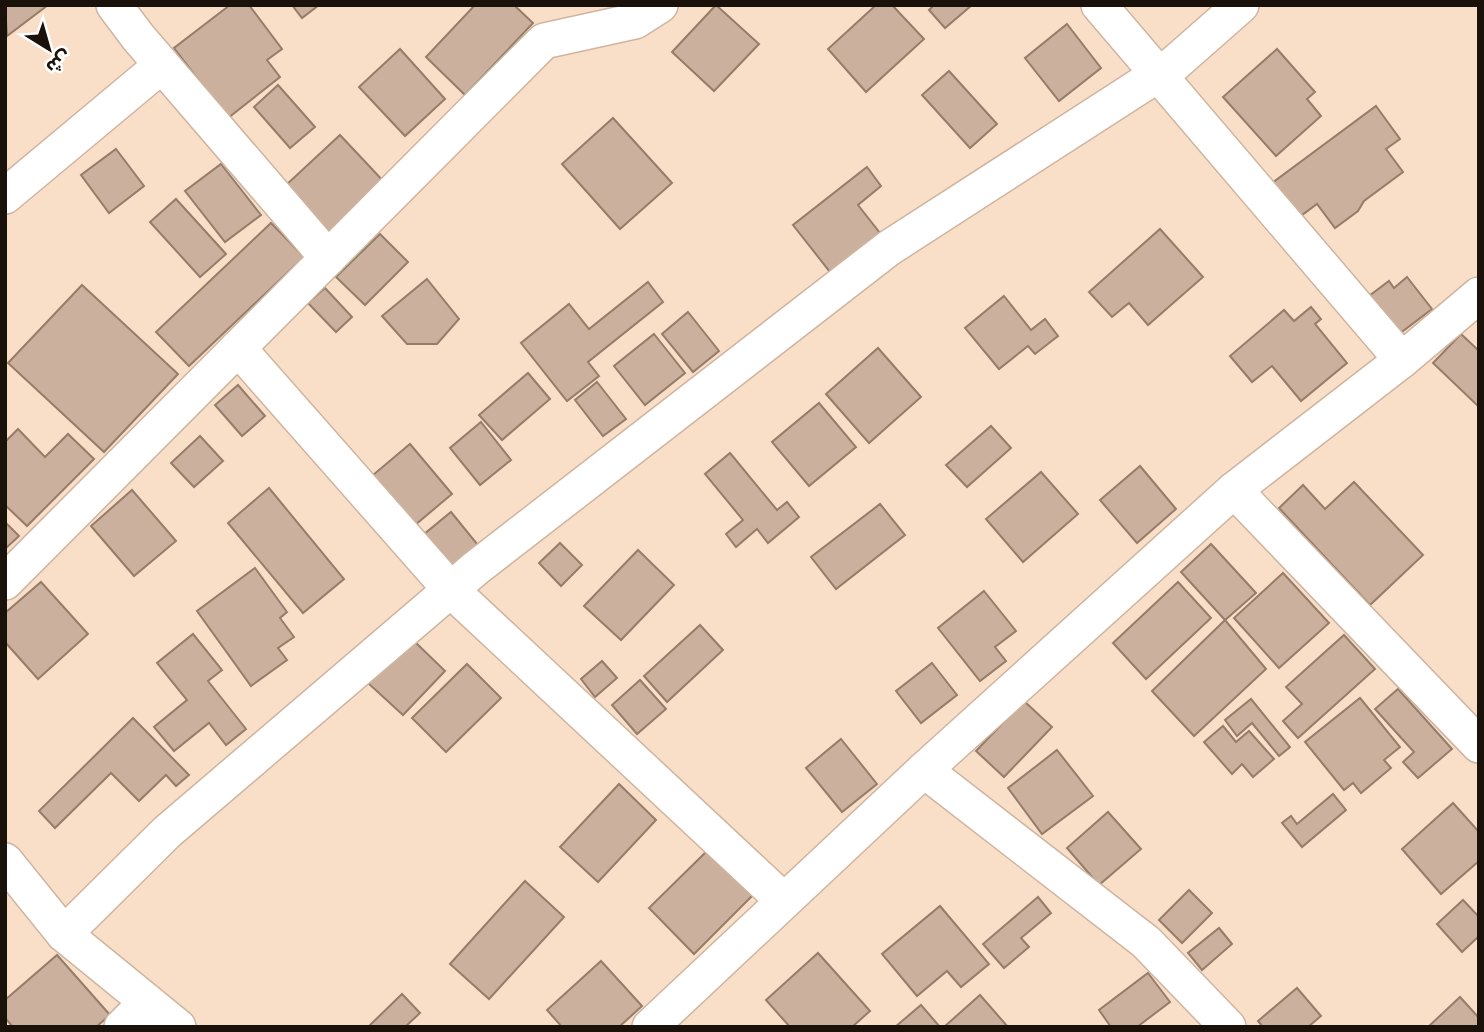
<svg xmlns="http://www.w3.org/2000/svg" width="1484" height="1032" font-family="Overpass,'Noto Sans Arabic',sans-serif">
  <rect width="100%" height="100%" fill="#f9dec8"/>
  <!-- building -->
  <g fill="#cbb19d" stroke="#957d69" stroke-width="2">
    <path d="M 5,5 L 48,5 L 7,36 Z"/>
    <path d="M 230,5 L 249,5 L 282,49 L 267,60 L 280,77 L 228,118 L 174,48 Z"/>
    <path d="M 292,5 L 319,5 L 302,18 Z"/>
    <path d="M 475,5 L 514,5 L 533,23 L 465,95 L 426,57 Z"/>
    <path d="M 716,5 L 759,44 L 714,91 L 672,52 Z"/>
    <path d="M 876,5 L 892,5 L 924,39 L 866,92 L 828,49 Z"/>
    <path d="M 934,5 L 972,5 L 945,28 L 929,10 Z"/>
    <path d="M 1067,24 L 1101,68 L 1059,101 L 1025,58 Z"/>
    <path d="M 400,49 L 445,99 L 405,136 L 359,87 Z"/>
    <path d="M 1277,49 L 1315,92 L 1307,99 L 1321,116 L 1276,156 L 1223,97 Z"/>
    <path d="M 949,71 L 997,124 L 970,148 L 922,95 Z"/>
    <path d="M 278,85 L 315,127 L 290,148 L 254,107 Z"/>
    <path d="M 1376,106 L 1400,139 L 1386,149 L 1403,172 L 1364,201 L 1358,211 L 1335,228 L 1317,204 L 1294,221 L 1268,186 Z"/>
    <path d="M 613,118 L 672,183 L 620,229 L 562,164 Z"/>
    <path d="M 340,135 L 386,184 L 332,235 L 285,186 Z"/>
    <path d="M 116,149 L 144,186 L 109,213 L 81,175 Z"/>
    <path d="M 221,164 L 261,215 L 225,242 L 185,191 Z"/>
    <path d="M 867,167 L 881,186 L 858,205 L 880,233 L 830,272 L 793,225 Z"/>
    <path d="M 176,199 L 226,254 L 200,277 L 150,222 Z"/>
    <path d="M 271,223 L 304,257 L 189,366 L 156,332 Z"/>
    <path d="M 1160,229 L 1203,277 L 1148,325 L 1129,303 L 1112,317 L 1089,292 Z"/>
    <path d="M 380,234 L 408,262 L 365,305 L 336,277 Z"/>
    <path d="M 1407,277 L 1432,309 L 1399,334 L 1369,296 L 1389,281 L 1394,288 Z"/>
    <path d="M 427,279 L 459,319 L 437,344 L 407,344 L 382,316 Z"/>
    <path d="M 648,282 L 663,302 L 588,362 L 599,376 L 567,401 L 521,343 L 569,304 L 589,329 Z"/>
    <path d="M 82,285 L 178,374 L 104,452 L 8,363 Z"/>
    <path d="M 325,288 L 352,317 L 336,332 L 308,303 Z"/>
    <path d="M 1004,296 L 1031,330 L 1045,319 L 1058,336 L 1035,354 L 1028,346 L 999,369 L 965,328 Z"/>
    <path d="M 1311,307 L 1321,319 L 1315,324 L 1347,363 L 1301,401 L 1272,366 L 1252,382 L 1230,356 L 1284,310 L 1294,321 Z"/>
    <path d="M 688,312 L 719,351 L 693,372 L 662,334 Z"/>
    <path d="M 654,334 L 685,373 L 645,405 L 614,366 Z"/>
    <path d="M 1461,334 L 1479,351 L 1479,407 L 1433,363 Z"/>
    <path d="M 878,348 L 921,397 L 869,443 L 826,394 Z"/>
    <path d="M 528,373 L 550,399 L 502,440 L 479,415 Z"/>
    <path d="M 597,382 L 626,419 L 603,436 L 575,400 Z"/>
    <path d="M 238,385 L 265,416 L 242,436 L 215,405 Z"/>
    <path d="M 819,403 L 856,447 L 809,486 L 772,442 Z"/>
    <path d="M 481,422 L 511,460 L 480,485 L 450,448 Z"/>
    <path d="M 991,426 L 1011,448 L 967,487 L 946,465 Z"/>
    <path d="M 18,429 L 45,457 L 68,434 L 94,459 L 27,526 L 5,505 L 5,442 Z"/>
    <path d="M 200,436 L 223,461 L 194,487 L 171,463 Z"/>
    <path d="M 410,444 L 452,494 L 415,525 L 373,475 Z"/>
    <path d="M 730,453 L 777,510 L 787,502 L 799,517 L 768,543 L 757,529 L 736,547 L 726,534 L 743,520 L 705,474 Z"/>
    <path d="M 1140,466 L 1176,509 L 1137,543 L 1100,500 Z"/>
    <path d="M 1041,472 L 1078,514 L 1023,562 L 986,519 Z"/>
    <path d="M 1354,482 L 1423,555 L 1370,605 L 1279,508 L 1303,485 L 1325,509 Z"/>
    <path d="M 269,488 L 344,579 L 303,613 L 228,523 Z"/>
    <path d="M 132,490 L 176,541 L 134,576 L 91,526 Z"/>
    <path d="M 880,504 L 905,535 L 836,589 L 811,557 Z"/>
    <path d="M 451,512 L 478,545 L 450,568 L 423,535 Z"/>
    <path d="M 5,522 L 19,536 L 5,549 Z"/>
    <path d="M 560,543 L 582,565 L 561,586 L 539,563 Z"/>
    <path d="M 1211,544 L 1256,593 L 1225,620 L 1181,572 Z"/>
    <path d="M 638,550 L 674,585 L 621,640 L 584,606 Z"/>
    <path d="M 255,568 L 287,612 L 280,618 L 294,637 L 278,648 L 287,660 L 251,686 L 197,611 Z"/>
    <path d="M 1283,573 L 1329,623 L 1279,668 L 1234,618 Z"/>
    <path d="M 41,582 L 88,634 L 38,679 L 5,642 L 5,613 Z"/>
    <path d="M 1178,582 L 1211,618 L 1146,679 L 1113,643 Z"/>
    <path d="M 984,591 L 1016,631 L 995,647 L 1006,661 L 980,681 L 938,628 Z"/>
    <path d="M 1225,620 L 1266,669 L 1194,736 L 1152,691 Z"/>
    <path d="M 700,625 L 723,650 L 667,702 L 644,676 Z"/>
    <path d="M 193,634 L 222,670 L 208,681 L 246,729 L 226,745 L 209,723 L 174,751 L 154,727 L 187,700 L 157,663 Z"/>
    <path d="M 1344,635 L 1375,669 L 1298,738 L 1283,721 L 1302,704 L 1286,687 Z"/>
    <path d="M 411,638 L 445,671 L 403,715 L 368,683 Z"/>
    <path d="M 602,661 L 617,678 L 595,697 L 581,679 Z"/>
    <path d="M 932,663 L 957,695 L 921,723 L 896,691 Z"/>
    <path d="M 467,664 L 501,698 L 446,752 L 412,718 Z"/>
    <path d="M 640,680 L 666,709 L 637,734 L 612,705 Z"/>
    <path d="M 1398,689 L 1452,749 L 1418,778 L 1403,762 L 1414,752 L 1375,709 Z"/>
    <path d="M 1360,698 L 1400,747 L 1384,760 L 1391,768 L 1361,793 L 1353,783 L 1344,790 L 1305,742 Z"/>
    <path d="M 1251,699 L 1290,747 L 1279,756 L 1252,723 L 1237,736 L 1225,720 Z"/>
    <path d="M 1024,701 L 1052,727 L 1004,777 L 976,751 Z"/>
    <path d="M 133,718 L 189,775 L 176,786 L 166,775 L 139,801 L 111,773 L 55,828 L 39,811 Z"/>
    <path d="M 1223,726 L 1236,742 L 1249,731 L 1274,759 L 1253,777 L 1242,764 L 1232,774 L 1204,742 Z"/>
    <path d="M 841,739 L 877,784 L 842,812 L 806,768 Z"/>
    <path d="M 1057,750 L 1093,796 L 1042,834 L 1008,788 Z"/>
    <path d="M 619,784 L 656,820 L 598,882 L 560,847 Z"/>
    <path d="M 1333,794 L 1346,810 L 1302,847 L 1282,823 L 1291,816 L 1297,824 Z"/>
    <path d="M 1453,803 L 1479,832 L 1479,861 L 1441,894 L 1402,849 Z"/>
    <path d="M 1108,812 L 1141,849 L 1099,885 L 1067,848 Z"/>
    <path d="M 711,847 L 756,892 L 694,954 L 649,908 Z"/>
    <path d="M 525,881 L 564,917 L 489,999 L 450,964 Z"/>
    <path d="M 1189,890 L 1212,913 L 1182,943 L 1159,920 Z"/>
    <path d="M 1038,897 L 1051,913 L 1021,938 L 1029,947 L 1004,968 L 983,944 Z"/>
    <path d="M 1463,900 L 1479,917 L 1479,936 L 1462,952 L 1437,924 Z"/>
    <path d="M 940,906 L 989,964 L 961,987 L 947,971 L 917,996 L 882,954 Z"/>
    <path d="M 1219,928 L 1232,944 L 1202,970 L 1188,953 Z"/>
    <path d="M 818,953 L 870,1011 L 852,1027 L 790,1027 L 766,1000 Z"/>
    <path d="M 57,955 L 110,1015 L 96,1027 L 13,1027 L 5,1018 L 5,1000 Z"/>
    <path d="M 601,961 L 642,1006 L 619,1027 L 562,1027 L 547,1010 Z"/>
    <path d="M 1148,973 L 1170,1002 L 1137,1027 L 1111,1027 L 1099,1010 Z"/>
    <path d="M 1297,988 L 1321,1016 L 1308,1027 L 1263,1027 L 1258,1021 Z"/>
    <path d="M 402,994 L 420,1013 L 405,1027 L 368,1027 Z"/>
    <path d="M 980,995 L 1008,1027 L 944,1027 Z"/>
    <path d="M 1460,997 L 1479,1018 L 1479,1027 L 1428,1027 Z"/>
    <path d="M 921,1005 L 940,1027 L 895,1027 Z"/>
  </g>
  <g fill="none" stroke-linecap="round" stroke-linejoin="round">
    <!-- minor casing -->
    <g stroke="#cfb5a0" stroke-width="38">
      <g id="minor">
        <path d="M 114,5 L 138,37 L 328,258"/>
        <path d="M 1099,5 L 1402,360"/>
        <path d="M 5,196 L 162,65"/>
        <path d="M 238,348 L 451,590 L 784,901"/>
        <path d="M 1234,490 L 1479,745"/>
        <path d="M 5,582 L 544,41 L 635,21 L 660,5"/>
        <path d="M 924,770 L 1146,942 L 1228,1027"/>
        <path d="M 5,861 L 64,934 L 178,1027"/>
        <path d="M 64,934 L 167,832 L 476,568 L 889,248 L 1174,64 L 1241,5"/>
        <path d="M 122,1027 L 147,1002"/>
        <path d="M 650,1027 L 924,770 L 1234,490 L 1402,360 L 1479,295"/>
      </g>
    </g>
    <!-- minor -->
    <use href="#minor" stroke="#fff" stroke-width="35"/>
  </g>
  <!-- border -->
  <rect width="1484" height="1032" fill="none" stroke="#1a110a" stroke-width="14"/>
  <!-- north arrow -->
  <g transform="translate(49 49) rotate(143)" stroke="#ffffff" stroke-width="5" paint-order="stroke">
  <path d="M0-5L12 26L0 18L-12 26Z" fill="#1a110a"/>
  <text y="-10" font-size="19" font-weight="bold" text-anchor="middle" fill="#1a110a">ش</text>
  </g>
</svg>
